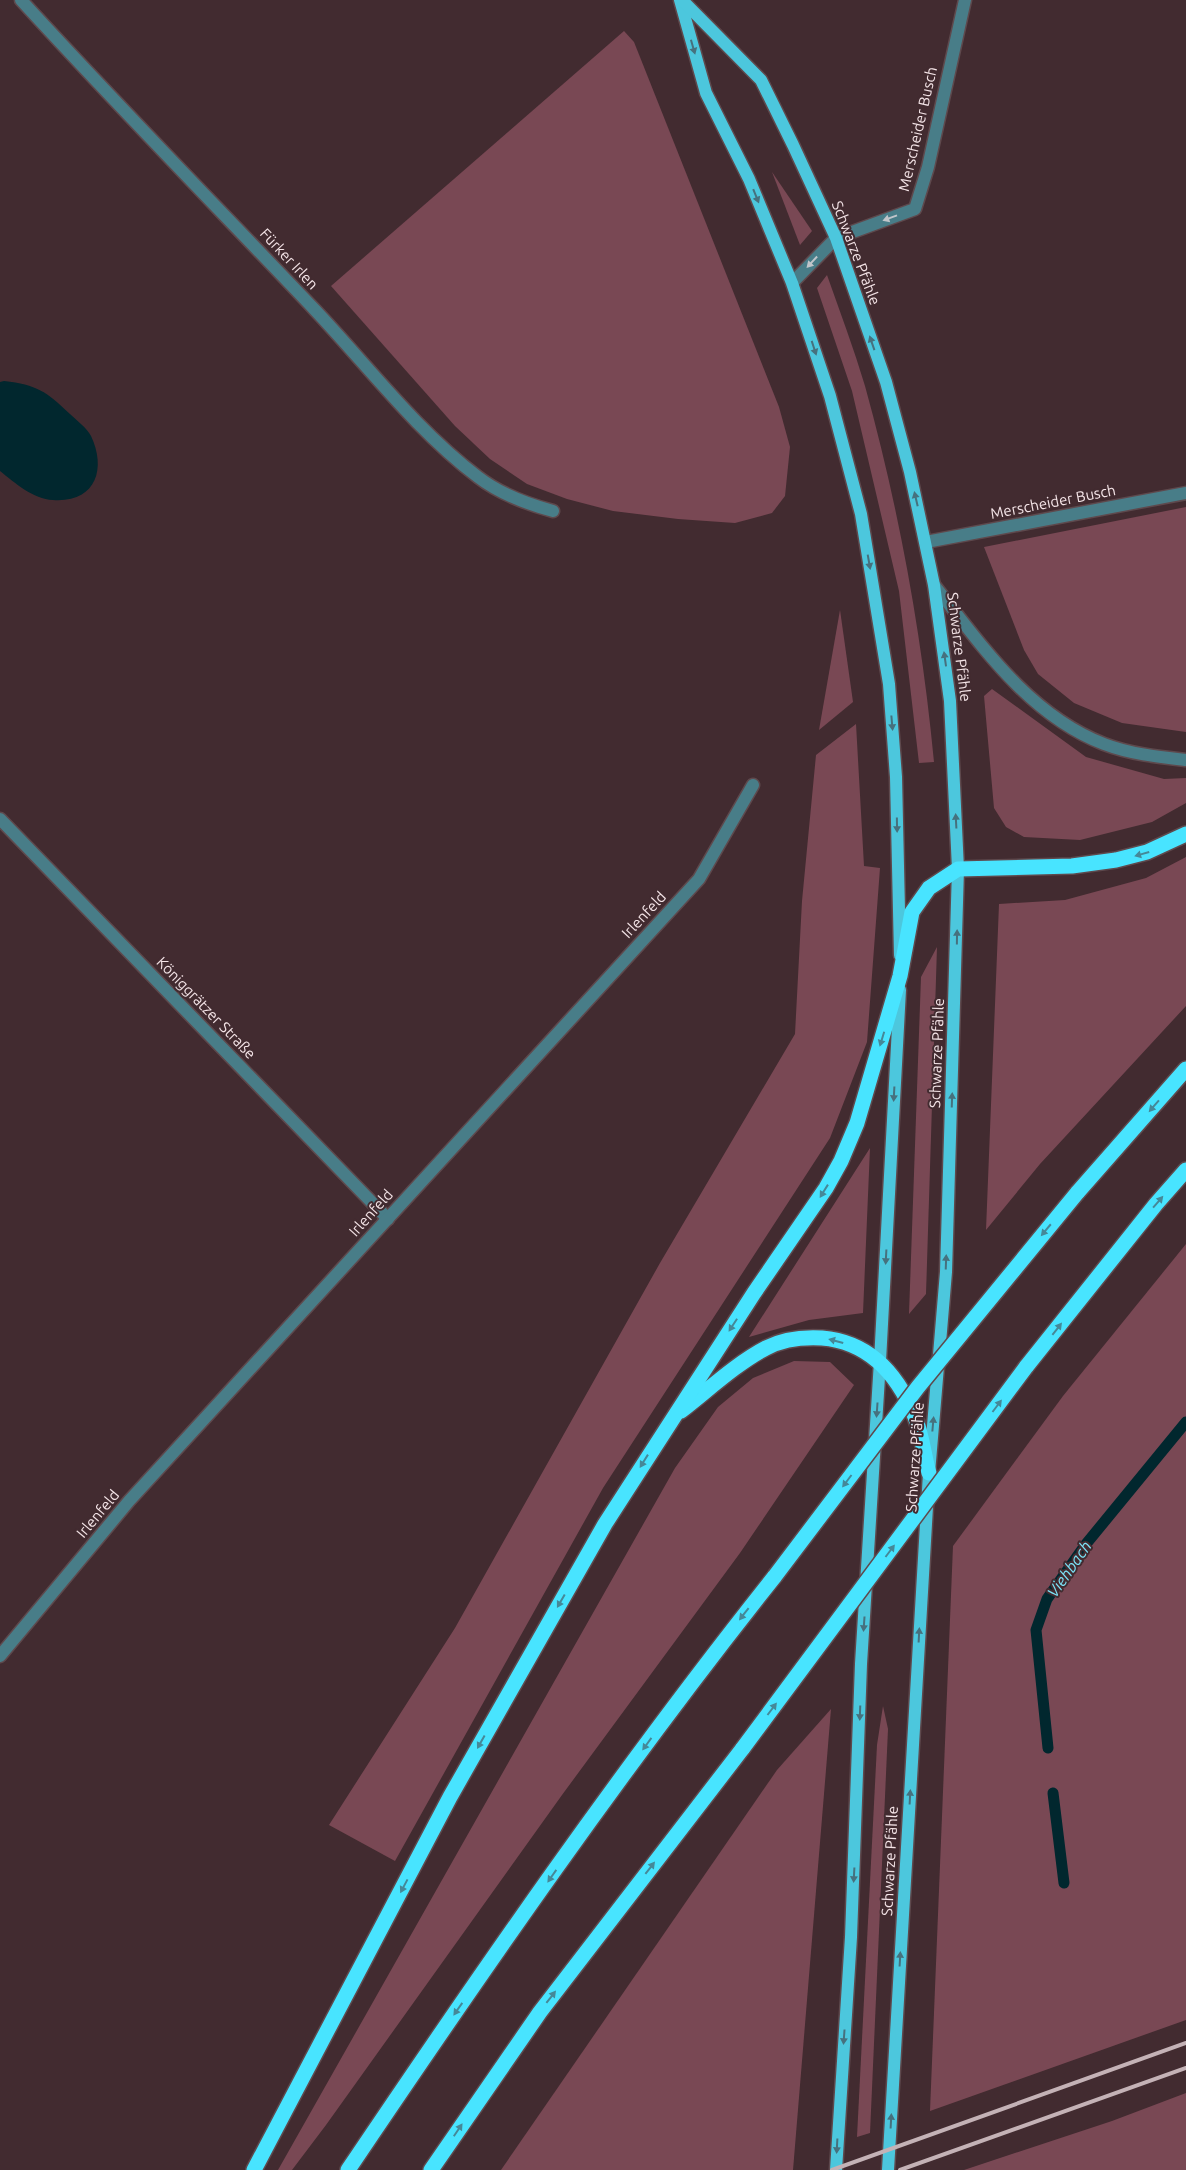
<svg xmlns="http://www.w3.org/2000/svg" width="1186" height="2170" font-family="Ubuntu,sans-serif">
  <rect width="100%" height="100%" fill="#422b30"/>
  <!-- green -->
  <g fill="#794854">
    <path d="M 624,31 L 634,42 L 779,407 L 790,447 L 785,496 L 772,513 L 735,523 L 678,519 L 613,511 L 567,499 L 527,484 L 490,459 L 455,426 L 331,286 Z"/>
    <path d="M 772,172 L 812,231 L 800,245 Z"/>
    <path d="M 827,275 C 840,312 854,349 865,386 C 899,509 922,635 934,762 L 919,763 L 899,591 L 852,391 L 817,288 Z"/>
    <path d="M 1186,507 L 1186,732 L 1122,723 L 1074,703 L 1038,674 L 1024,650 L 984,547 Z"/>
    <path d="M 840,610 L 853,702 L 819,730 Z"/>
    <path d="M 992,689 L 1086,757 L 1164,779 L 1186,778 L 1186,803 L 1152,822 L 1080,840 L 1024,837 L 1006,827 L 994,808 L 984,696 Z"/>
    <path d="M 856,724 L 864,866 L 880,868 L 867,1042 L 830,1138 L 603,1488 L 395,1861 L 329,1825 L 455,1628 L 660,1263 L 795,1034 L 802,901 L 816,755 Z"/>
    <path d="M 1186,857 L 1186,1006 L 1040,1164 L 986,1230 L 999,904 L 1065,900 L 1146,878 Z"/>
    <path d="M 937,947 L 926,1294 L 909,1314 L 921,977 Z"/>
    <path d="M 870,1148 L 863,1313 L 809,1320 L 749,1337 Z"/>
    <path d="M 1186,1244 L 1186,2020 L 930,2111 L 953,1546 L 1063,1396 Z"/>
    <path d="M 794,1361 L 830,1362 L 854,1385 L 740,1553 L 562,1795 L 326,2125 L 292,2170 L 278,2170 L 675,1468 L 718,1407 L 753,1378 Z"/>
    <path d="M 883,1706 L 888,1729 L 870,2133 L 857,2137 L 877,1745 Z"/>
    <path d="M 831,1709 L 793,2170 L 501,2170 L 777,1770 Z"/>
    <path d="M 1186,2093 L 1186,2170 L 964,2170 L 1112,2121 Z"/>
  </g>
  <!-- water -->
  <path fill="#01272e" d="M 4,381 C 37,385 46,391 70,414 C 76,420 87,428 91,436 C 107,470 95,503 53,500 C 33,499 15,483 0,471 L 0,382 Z"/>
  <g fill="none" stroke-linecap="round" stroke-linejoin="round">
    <!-- stream -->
    <g stroke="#01272e" stroke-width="11">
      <path d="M 1048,1748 L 1036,1630 L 1047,1599 L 1086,1544 L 1186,1422"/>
      <path d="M 1053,1793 L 1064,1883"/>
    </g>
    <!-- minor casing -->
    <g stroke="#5e494d" stroke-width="15">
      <g id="minor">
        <path d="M 21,0 C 117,105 217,207 315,310 C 368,366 416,430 478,477 C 500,494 527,504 553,511"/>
        <path d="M 792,283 L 836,238 L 915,209 L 928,167 L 965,0"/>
        <path d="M 926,542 L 1186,493"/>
        <path d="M 934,585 C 982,646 1029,715 1104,744 C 1130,754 1159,757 1186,760"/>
        <path d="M 0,819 L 388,1219"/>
        <path d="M 0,1656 L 129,1501 L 699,879 L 753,785"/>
      </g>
    </g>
    <!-- major casing -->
    <g stroke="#5e494d" stroke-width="15">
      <g id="major">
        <path d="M 680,0 L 706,93 L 749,179 L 792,283 L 830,396 L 861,514 L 889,684 L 896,777 L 900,955"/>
        <path d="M 682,0 L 761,80 L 793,145 L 836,238 L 886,382 L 910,472 L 934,585 L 950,701 L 958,869 L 946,1272 L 929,1473 L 888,2170"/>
        <path d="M 836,2170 L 851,1937 L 861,1664 L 880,1361 L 900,990"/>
      </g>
    </g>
    <!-- highway casing -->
    <g stroke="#5e494d" stroke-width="18">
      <g id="highway">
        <path d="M 1077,1193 L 1186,1069"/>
        <path d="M 1026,1367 L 1156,1204 L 1186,1170"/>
        <path d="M 681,1411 C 707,1391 737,1363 766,1348 C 783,1339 804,1337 822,1338 C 870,1342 898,1375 915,1417 C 922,1434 924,1455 929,1473"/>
        <path d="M 254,2170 L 450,1797 L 605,1524 L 754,1293 L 826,1188 L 841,1161 L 857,1123 L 900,976 L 912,912 L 929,888 L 958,869 L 1072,866 L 1116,860 L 1147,852 L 1186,834"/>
        <path d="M 348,2170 C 484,1968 623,1767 775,1576"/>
        <path d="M 431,2170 L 540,2012 L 743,1748"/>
      </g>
    </g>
    <!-- minor -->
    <use href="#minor" stroke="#487d88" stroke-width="12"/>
    <!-- major -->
    <use href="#major" stroke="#4cc7dd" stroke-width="12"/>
    <!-- highway -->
    <use href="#highway" stroke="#48e4ff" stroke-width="15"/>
    <!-- rail -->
    <g stroke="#c4b2b6" stroke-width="4">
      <path d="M 832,2170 L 1186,2043"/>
      <path d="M 900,2170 L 1186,2068"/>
    </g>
    <!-- highway-bridge casing -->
    <g stroke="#5e494d" stroke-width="18" stroke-linecap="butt">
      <g id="highway-bridge">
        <path d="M 775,1576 L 918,1387 L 1077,1193"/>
        <path d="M 743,1748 L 1026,1367"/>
      </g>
    </g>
    <!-- highway-bridge -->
    <use href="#highway-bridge" stroke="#48e4ff" stroke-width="15"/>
  </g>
  <!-- one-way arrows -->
  <defs><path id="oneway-solid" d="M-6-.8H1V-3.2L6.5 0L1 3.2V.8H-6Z" transform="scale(1.25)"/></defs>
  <g fill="#46717e">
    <use href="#oneway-solid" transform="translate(693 47) rotate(74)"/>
    <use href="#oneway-solid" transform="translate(756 196) rotate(68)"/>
    <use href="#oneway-solid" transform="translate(872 343) rotate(-109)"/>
    <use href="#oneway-solid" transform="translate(814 348) rotate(72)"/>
    <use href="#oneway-solid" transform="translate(916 499) rotate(-103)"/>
    <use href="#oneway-solid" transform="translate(869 562) rotate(80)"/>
    <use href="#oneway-solid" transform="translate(945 659) rotate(-98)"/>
    <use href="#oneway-solid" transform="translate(892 723) rotate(85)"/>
    <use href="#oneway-solid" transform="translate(956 821) rotate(-93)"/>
    <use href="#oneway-solid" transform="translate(897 825) rotate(89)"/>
    <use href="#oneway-solid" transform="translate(957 937) rotate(-89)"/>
    <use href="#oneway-solid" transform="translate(894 1094) rotate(93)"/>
    <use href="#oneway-solid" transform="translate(952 1100) rotate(-88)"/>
    <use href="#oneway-solid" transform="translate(886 1257) rotate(93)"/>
    <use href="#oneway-solid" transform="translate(946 1262) rotate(-88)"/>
    <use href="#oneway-solid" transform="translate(877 1410) rotate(94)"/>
    <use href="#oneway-solid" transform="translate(933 1424) rotate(-85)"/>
    <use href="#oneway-solid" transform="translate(864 1624) rotate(94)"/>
    <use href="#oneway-solid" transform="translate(919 1635) rotate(-87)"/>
    <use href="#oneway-solid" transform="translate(860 1713) rotate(92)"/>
    <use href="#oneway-solid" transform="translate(910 1797) rotate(-87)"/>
    <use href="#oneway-solid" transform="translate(854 1875) rotate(93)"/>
    <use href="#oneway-solid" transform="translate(900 1959) rotate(-87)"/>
    <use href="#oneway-solid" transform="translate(844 2037) rotate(94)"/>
    <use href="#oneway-solid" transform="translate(891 2121) rotate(-87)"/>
    <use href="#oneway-solid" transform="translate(837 2146) rotate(93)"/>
  </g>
  <g fill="#c0c5ca">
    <use href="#oneway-solid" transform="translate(890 218) rotate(160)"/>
    <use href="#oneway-solid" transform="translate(812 262) rotate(133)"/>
  </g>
  <g fill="#458898">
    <use href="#oneway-solid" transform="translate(1142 854) rotate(164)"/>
    <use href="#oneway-solid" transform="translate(882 1039) rotate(107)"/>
    <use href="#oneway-solid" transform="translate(1154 1106) rotate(131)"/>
    <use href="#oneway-solid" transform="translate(824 1191) rotate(122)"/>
    <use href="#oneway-solid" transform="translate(1158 1202) rotate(-49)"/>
    <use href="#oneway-solid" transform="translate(1046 1230) rotate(130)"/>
    <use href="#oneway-solid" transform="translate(733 1325) rotate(123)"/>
    <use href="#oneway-solid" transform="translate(1057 1329) rotate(-52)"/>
    <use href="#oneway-solid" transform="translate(836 1341) rotate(-165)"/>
    <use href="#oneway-solid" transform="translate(997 1406) rotate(-53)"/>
    <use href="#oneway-solid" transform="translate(644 1461) rotate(122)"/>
    <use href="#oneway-solid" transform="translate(847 1481) rotate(127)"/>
    <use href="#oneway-solid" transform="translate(890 1551) rotate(-53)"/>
    <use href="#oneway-solid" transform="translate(561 1601) rotate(120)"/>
    <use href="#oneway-solid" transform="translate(744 1614) rotate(128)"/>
    <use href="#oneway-solid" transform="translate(772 1709) rotate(-53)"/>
    <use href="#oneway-solid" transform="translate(481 1742) rotate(119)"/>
    <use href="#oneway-solid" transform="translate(647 1744) rotate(126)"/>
    <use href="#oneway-solid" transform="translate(650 1868) rotate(-52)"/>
    <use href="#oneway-solid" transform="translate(552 1876) rotate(125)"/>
    <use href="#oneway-solid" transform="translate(404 1886) rotate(118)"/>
    <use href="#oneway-solid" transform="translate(551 1997) rotate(-52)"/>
    <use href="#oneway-solid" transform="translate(458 2009) rotate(125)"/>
    <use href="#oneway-solid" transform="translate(458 2130) rotate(-56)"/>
  </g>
  <g text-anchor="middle" stroke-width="4" stroke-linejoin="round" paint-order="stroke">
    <!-- street labels -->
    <g font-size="15" fill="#f4e4e7" stroke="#422b30">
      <text transform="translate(918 129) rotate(-77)" y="5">Merscheider Busch</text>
      <text transform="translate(856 253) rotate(69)" y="5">Schwarze Pfähle</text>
      <text transform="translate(289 259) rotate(47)" y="5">Fürker Irlen</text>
      <text transform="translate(1053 502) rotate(-11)" y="5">Merscheider Busch</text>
      <text transform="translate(959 647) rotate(83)" y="5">Schwarze Pfähle</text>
      <text transform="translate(644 915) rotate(-47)" y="5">Irlenfeld</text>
      <text transform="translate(206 1008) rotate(46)" y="5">Königgrätzer Straße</text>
      <text transform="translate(937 1053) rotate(-88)" y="5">Schwarze Pfähle</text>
      <text transform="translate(371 1213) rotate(-48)" y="5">Irlenfeld</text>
      <text transform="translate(915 1457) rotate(-86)" y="5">Schwarze Pfähle</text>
      <text transform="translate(98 1514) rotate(-50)" y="5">Irlenfeld</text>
      <text transform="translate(890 1861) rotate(-87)" y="5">Schwarze Pfähle</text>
    </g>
    <!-- water labels -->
    <g font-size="16" font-style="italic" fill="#7ce5f9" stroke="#422b30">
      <text transform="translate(1069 1569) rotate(-55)" y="6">Viehbach</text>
    </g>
  </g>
</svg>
